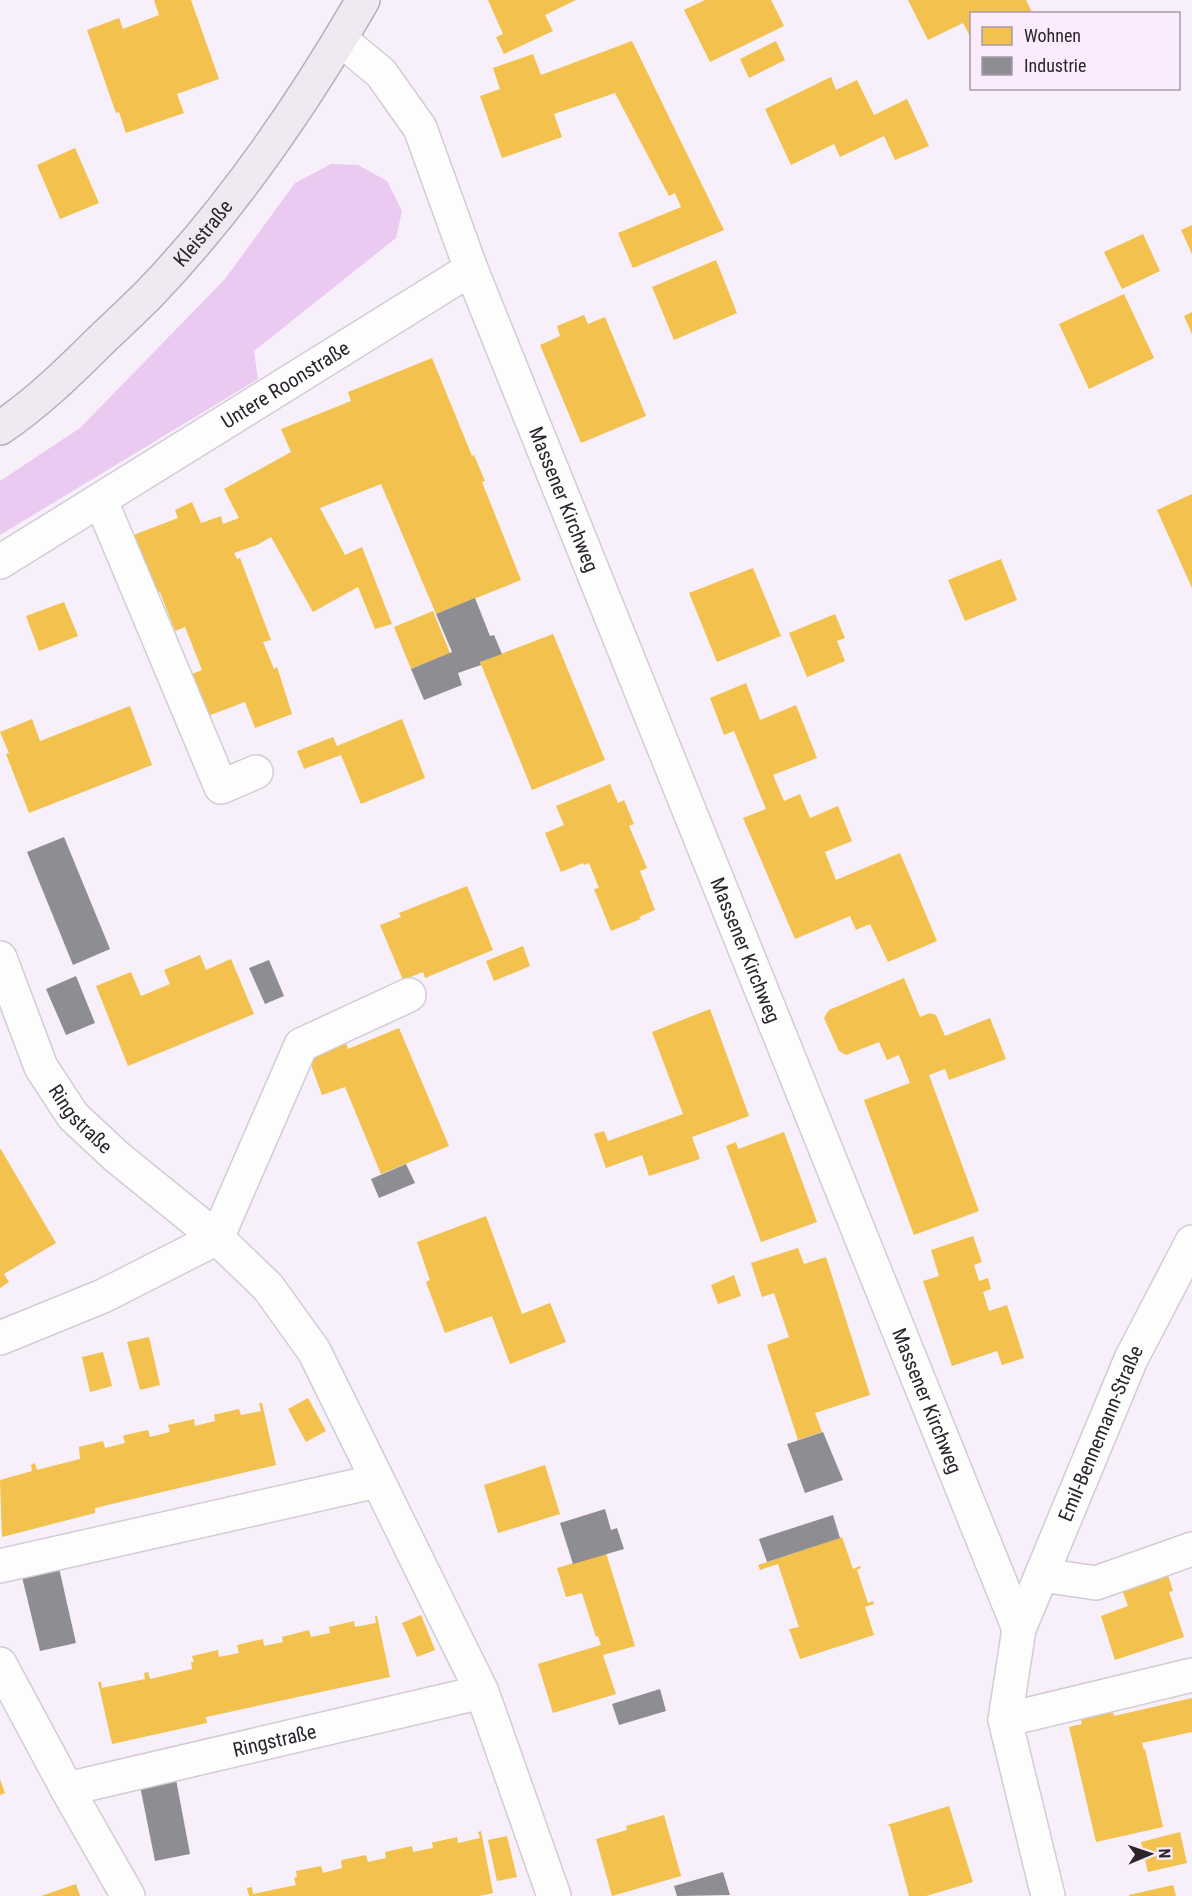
<svg xmlns="http://www.w3.org/2000/svg" width="1192" height="1896" font-family="'Roboto Condensed',sans-serif">
  <rect width="100%" height="100%" fill="#f7eff9"/>
  <!-- green -->
  <path fill="#ebcaf2" d="M 331,164 L 358,165 L 387,181 L 402,211 L 396,238 L 254,351 L 258,379 L 0,535 L 0,481 L 80,428 L 225,279 L 295,183 Z"/>
  <!-- homes -->
  <g fill="#f2c14e">
    <path d="M 154,0 L 191,0 L 219,79 L 177,94 L 184,113 L 126,133 L 119,112 L 116,113 L 87,30 L 119,18 L 123,29 L 159,15 Z"/>
    <path d="M 488,0 L 576,0 L 545,15 L 553,31 L 504,54 L 496,37 L 503,34 Z"/>
    <path d="M 705,0 L 771,0 L 784,26 L 710,62 L 684,10 Z"/>
    <path d="M 908,0 L 1026,0 L 1033,14 L 972,14 L 972,40 L 963,23 L 928,40 Z"/>
    <path d="M 632,41 L 724,230 L 633,268 L 618,233 L 681,207 L 675,193 L 669,196 L 615,93 L 554,114 L 562,137 L 502,158 L 480,96 L 500,89 L 493,68 L 533,54 L 541,75 Z"/>
    <path d="M 776,41 L 785,60 L 749,78 L 740,59 Z"/>
    <path d="M 831,77 L 836,90 L 857,80 L 874,115 L 907,99 L 929,146 L 895,160 L 884,136 L 840,157 L 834,144 L 791,165 L 765,109 Z"/>
    <path d="M 75,148 L 99,203 L 60,219 L 37,165 Z"/>
    <path d="M 1192,225 L 1192,254 L 1181,230 Z"/>
    <path d="M 1143,234 L 1160,271 L 1122,289 L 1104,252 Z"/>
    <path d="M 716,260 L 737,313 L 674,340 L 652,287 Z"/>
    <path d="M 1124,294 L 1154,358 L 1089,389 L 1059,324 Z"/>
    <path d="M 1192,312 L 1192,334 L 1184,316 Z"/>
    <path d="M 584,315 L 588,324 L 605,317 L 646,416 L 581,443 L 540,345 L 560,336 L 557,326 Z"/>
    <path d="M 432,358 L 472,456 L 474,455 L 485,481 L 482,482 L 521,580 L 436,614 L 381,484 L 320,508 L 345,555 L 362,547 L 392,624 L 375,629 L 358,587 L 313,612 L 271,537 L 257,545 L 234,553 L 237,559 L 240,558 L 271,640 L 263,642 L 274,669 L 277,667 L 292,714 L 255,728 L 245,702 L 208,716 L 192,674 L 202,670 L 185,627 L 175,631 L 160,592 L 153,594 L 131,536 L 178,518 L 175,510 L 192,502 L 201,523 L 221,516 L 223,524 L 239,518 L 224,489 L 291,452 L 281,429 L 351,401 L 348,392 Z"/>
    <path d="M 1192,494 L 1192,588 L 1157,510 Z"/>
    <path d="M 1001,559 L 1017,600 L 965,621 L 948,580 Z"/>
    <path d="M 753,568 L 781,636 L 717,662 L 689,593 Z"/>
    <path d="M 64,602 L 78,636 L 39,651 L 26,616 Z"/>
    <path d="M 433,611 L 450,653 L 411,669 L 394,627 Z"/>
    <path d="M 835,614 L 845,638 L 837,641 L 845,661 L 807,677 L 789,633 Z"/>
    <path d="M 553,634 L 605,760 L 532,790 L 480,662 Z"/>
    <path d="M 746,683 L 760,720 L 796,705 L 817,758 L 773,775 L 784,801 L 800,794 L 810,818 L 838,806 L 852,841 L 825,852 L 836,880 L 900,853 L 937,941 L 888,962 L 870,924 L 856,930 L 850,916 L 795,939 L 743,818 L 766,809 L 734,731 L 724,735 L 710,698 Z"/>
    <path d="M 130,706 L 152,765 L 29,813 L 6,754 L 9,753 L 0,732 L 32,719 L 40,741 Z"/>
    <path d="M 402,719 L 425,778 L 361,804 L 341,755 L 304,769 L 297,751 L 333,737 L 337,746 Z"/>
    <path d="M 610,784 L 618,803 L 624,800 L 634,824 L 629,826 L 647,868 L 640,871 L 655,910 L 639,917 L 641,919 L 611,931 L 594,889 L 599,888 L 589,863 L 584,865 L 583,863 L 561,872 L 545,833 L 564,825 L 556,806 Z"/>
    <path d="M 467,886 L 493,950 L 425,978 L 423,972 L 403,980 L 380,925 L 401,917 L 399,913 Z"/>
    <path d="M 523,946 L 530,966 L 494,981 L 486,961 Z"/>
    <path d="M 200,955 L 206,970 L 231,959 L 254,1014 L 128,1066 L 96,986 L 131,972 L 141,996 L 170,984 L 164,970 Z"/>
    <path d="M 904,978 L 920,1017 L 930,1013 L 936,1015 L 945,1036 L 990,1018 L 1006,1059 L 949,1080 L 945,1069 L 929,1075 L 979,1211 L 914,1235 L 864,1100 L 910,1083 L 899,1055 L 887,1060 L 879,1042 L 846,1055 L 839,1051 L 824,1018 L 829,1010 Z"/>
    <path d="M 710,1009 L 749,1116 L 692,1137 L 700,1159 L 649,1176 L 642,1155 L 606,1168 L 594,1134 L 604,1131 L 608,1141 L 683,1114 L 652,1032 Z"/>
    <path d="M 399,1028 L 449,1146 L 381,1174 L 345,1087 L 322,1095 L 307,1054 L 345,1040 L 348,1049 Z"/>
    <path d="M 784,1132 L 817,1222 L 761,1242 L 726,1146 L 736,1142 L 738,1149 Z"/>
    <path d="M 0,1148 L 56,1243 L 4,1274 L 9,1282 L 0,1288 Z"/>
    <path d="M 486,1216 L 522,1314 L 550,1303 L 566,1342 L 510,1364 L 492,1316 L 445,1333 L 426,1282 L 430,1280 L 417,1242 Z"/>
    <path d="M 973,1236 L 982,1262 L 974,1265 L 979,1281 L 988,1278 L 991,1289 L 983,1292 L 989,1311 L 1007,1305 L 1024,1358 L 1002,1365 L 997,1351 L 952,1366 L 923,1281 L 939,1276 L 931,1250 Z"/>
    <path d="M 798,1248 L 804,1264 L 826,1257 L 870,1395 L 815,1413 L 822,1432 L 798,1440 L 767,1345 L 789,1337 L 774,1293 L 762,1297 L 751,1263 Z"/>
    <path d="M 734,1275 L 741,1296 L 718,1304 L 711,1285 Z"/>
    <path d="M 149,1337 L 160,1385 L 140,1390 L 127,1342 Z"/>
    <path d="M 103,1352 L 112,1386 L 90,1392 L 82,1357 Z"/>
    <path d="M 308,1398 L 326,1431 L 306,1442 L 288,1409 Z"/>
    <path d="M 259,1403 L 262,1403 L 276,1465 L 95,1508 L 95,1513 L 2,1537 L 0,1480 L 32,1471 L 31,1465 L 35,1463 L 37,1470 L 80,1459 L 79,1447 L 103,1441 L 105,1448 L 125,1443 L 123,1436 L 125,1435 L 148,1430 L 150,1437 L 170,1432 L 168,1425 L 194,1419 L 195,1426 L 215,1421 L 214,1414 L 217,1414 L 239,1409 L 241,1415 L 261,1411 Z"/>
    <path d="M 545,1465 L 560,1514 L 498,1533 L 484,1485 Z"/>
    <path d="M 842,1537 L 853,1569 L 860,1566 L 861,1568 L 857,1570 L 868,1603 L 873,1601 L 874,1604 L 865,1607 L 874,1635 L 800,1659 L 789,1629 L 799,1627 L 778,1564 L 760,1570 L 758,1565 Z"/>
    <path d="M 606,1553 L 635,1646 L 603,1655 L 616,1694 L 553,1713 L 538,1664 L 601,1645 L 598,1636 L 596,1637 L 582,1593 L 566,1597 L 557,1568 Z"/>
    <path d="M 1167,1572 L 1173,1591 L 1169,1592 L 1184,1637 L 1115,1660 L 1101,1616 L 1128,1606 L 1121,1587 Z"/>
    <path d="M 421,1615 L 435,1650 L 417,1657 L 402,1623 Z"/>
    <path d="M 375,1616 L 377,1616 L 390,1677 L 206,1717 L 207,1723 L 112,1744 L 98,1682 L 101,1682 L 102,1688 L 145,1679 L 144,1673 L 148,1672 L 150,1679 L 192,1669 L 191,1662 L 194,1662 L 192,1656 L 218,1650 L 219,1657 L 239,1653 L 237,1645 L 263,1639 L 264,1646 L 283,1642 L 282,1637 L 309,1630 L 311,1637 L 330,1633 L 329,1627 L 354,1621 L 355,1627 L 376,1623 Z"/>
    <path d="M 1192,1698 L 1192,1732 L 1142,1743 L 1144,1750 L 1145,1749 L 1163,1827 L 1096,1842 L 1069,1727 L 1082,1724 L 1079,1713 L 1111,1705 L 1114,1716 Z"/>
    <path d="M 0,1779 L 5,1793 L 0,1795 Z"/>
    <path d="M 949,1806 L 973,1882 L 926,1896 L 909,1896 L 890,1826 L 887,1825 Z"/>
    <path d="M 664,1815 L 681,1876 L 612,1896 L 596,1839 L 627,1830 L 626,1826 Z"/>
    <path d="M 481,1831 L 493,1893 L 479,1896 L 249,1896 L 247,1888 L 252,1887 L 253,1894 L 296,1885 L 294,1878 L 297,1877 L 296,1871 L 321,1866 L 323,1873 L 342,1868 L 341,1861 L 342,1860 L 366,1855 L 368,1862 L 386,1858 L 385,1852 L 412,1846 L 413,1852 L 433,1848 L 432,1842 L 435,1842 L 457,1837 L 458,1843 L 480,1838 L 478,1832 Z"/>
    <path d="M 1180,1832 L 1187,1863 L 1148,1872 L 1141,1842 Z"/>
    <path d="M 507,1836 L 517,1877 L 497,1881 L 488,1840 Z"/>
    <path d="M 76,1884 L 80,1896 L 41,1896 Z"/>
    <path d="M 1173,1885 L 1176,1896 L 1129,1896 L 1129,1895 Z"/>
  </g>
  <!-- industry -->
  <g fill="#8d8d92">
    <path d="M 475,598 L 490,636 L 494,635 L 502,654 L 480,662 L 481,665 L 458,673 L 462,685 L 424,700 L 411,669 L 452,652 L 436,614 Z"/>
    <path d="M 64,837 L 110,949 L 73,965 L 27,852 Z"/>
    <path d="M 269,960 L 284,996 L 265,1004 L 249,968 Z"/>
    <path d="M 76,976 L 95,1023 L 66,1035 L 46,989 Z"/>
    <path d="M 406,1164 L 415,1183 L 379,1198 L 371,1179 Z"/>
    <path d="M 823,1432 L 843,1480 L 805,1493 L 787,1444 Z"/>
    <path d="M 605,1509 L 611,1530 L 617,1528 L 624,1549 L 573,1564 L 560,1523 Z"/>
    <path d="M 833,1515 L 840,1538 L 767,1562 L 759,1539 Z"/>
    <path d="M 59,1568 L 76,1643 L 40,1651 L 22,1577 Z"/>
    <path d="M 660,1689 L 666,1711 L 619,1725 L 612,1704 Z"/>
    <path d="M 175,1774 L 190,1854 L 155,1861 L 139,1781 Z"/>
    <path d="M 723,1872 L 730,1895 L 677,1896 L 674,1886 Z"/>
  </g>
  <g fill="none" stroke-linecap="round" stroke-linejoin="round">
    <!-- minor casing -->
    <g stroke="#d2ccd4" stroke-width="36">
      <g id="minor">
        <path id="s1" d="M 340,39 L 381,73 L 420,128 L 471,269 L 1019,1629 L 1005,1720 L 1048,1896"/>
        <path d="M 101,501 L 221,787 L 256,772"/>
        <path id="s2" d="M 0,562 L 471,269"/>
        <path id="s3" d="M 0,958 L 41,1067 L 73,1116 L 117,1157 L 217,1238 L 268,1287 L 314,1351 L 482,1692 L 554,1896"/>
        <path d="M 0,1338 L 103,1296 L 217,1238 L 301,1045 L 409,995"/>
        <path d="M 0,1566 L 377,1481"/>
        <path d="M 1042,1575 L 1096,1583 L 1192,1549"/>
        <path id="s4" d="M 1019,1629 L 1131,1359 L 1192,1242"/>
        <path d="M 0,1664 L 67,1789 L 128,1896"/>
        <path d="M 1005,1720 L 1192,1675"/>
        <path id="s5" d="M 67,1789 L 482,1692"/>
      </g>
    </g>
    <!-- major casing -->
    <g stroke="#b9acbc" stroke-width="36">
      <g id="major">
        <path id="s6" d="M 0,428 C 36,404 69,372 100,341 C 116,326 133,310 149,294 C 231,209 304,102 363,0"/>
      </g>
    </g>
    <!-- minor -->
    <use href="#minor" stroke="#fefdfe" stroke-width="33"/>
    <!-- major -->
    <use href="#major" stroke="#efeaf1" stroke-width="33"/>
  </g>
  <g text-anchor="middle" stroke-width="6" stroke-linejoin="round" paint-order="stroke">
    <!-- street labels -->
    <g font-size="20" fill="#2b242d" stroke="#faebfd">
      <text dy="7" stroke="none"><textPath href="#s6" startOffset="282">Kleistraße</textPath></text>
      <text dy="7" stroke="none"><textPath href="#s2" startOffset="336">Untere Roonstraße</textPath></text>
      <text dy="7" stroke="none"><textPath href="#s1" startOffset="519">Massener Kirchweg</textPath></text>
      <text dy="7" stroke="none"><textPath href="#s1" startOffset="1005">Massener Kirchweg</textPath></text>
      <text dy="7" stroke="none"><textPath href="#s3" startOffset="182">Ringstraße</textPath></text>
      <text dy="7" stroke="none"><textPath href="#s1" startOffset="1491">Massener Kirchweg</textPath></text>
      <text dy="7" stroke="none"><textPath href="#s4" startOffset="212">Emil-Bennemann-Straße</textPath></text>
      <text dy="7" stroke="none"><textPath href="#s5" startOffset="213">Ringstraße</textPath></text>
    </g>
  </g>
  <!-- legend -->
  <rect x="970" y="12" width="210" height="78" fill="#faebfd" stroke="#a79baa" stroke-width="1.5"/>
  <rect x="982" y="27" width="30" height="18" fill="#f2c14e" stroke="#a79baa" stroke-width="1.5"/>
  <text x="1024" y="42" font-size="18" fill="#2b242d">Wohnen</text>
  <rect x="982" y="57" width="30" height="18" fill="#8d8d92" stroke="#a79baa" stroke-width="1.5"/>
  <text x="1024" y="72" font-size="18" fill="#2b242d">Industrie</text>
  <!-- north arrow -->
  <g transform="translate(1150 1854) rotate(88)" stroke="#faebfd" stroke-width="4.5" paint-order="stroke">
  <path d="M0-4.5L10 22L0 15L-10 22Z" fill="#2b242d"/>
  <text y="-9" font-size="16" font-weight="bold" text-anchor="middle" fill="#2b242d">N</text>
  </g>
</svg>
